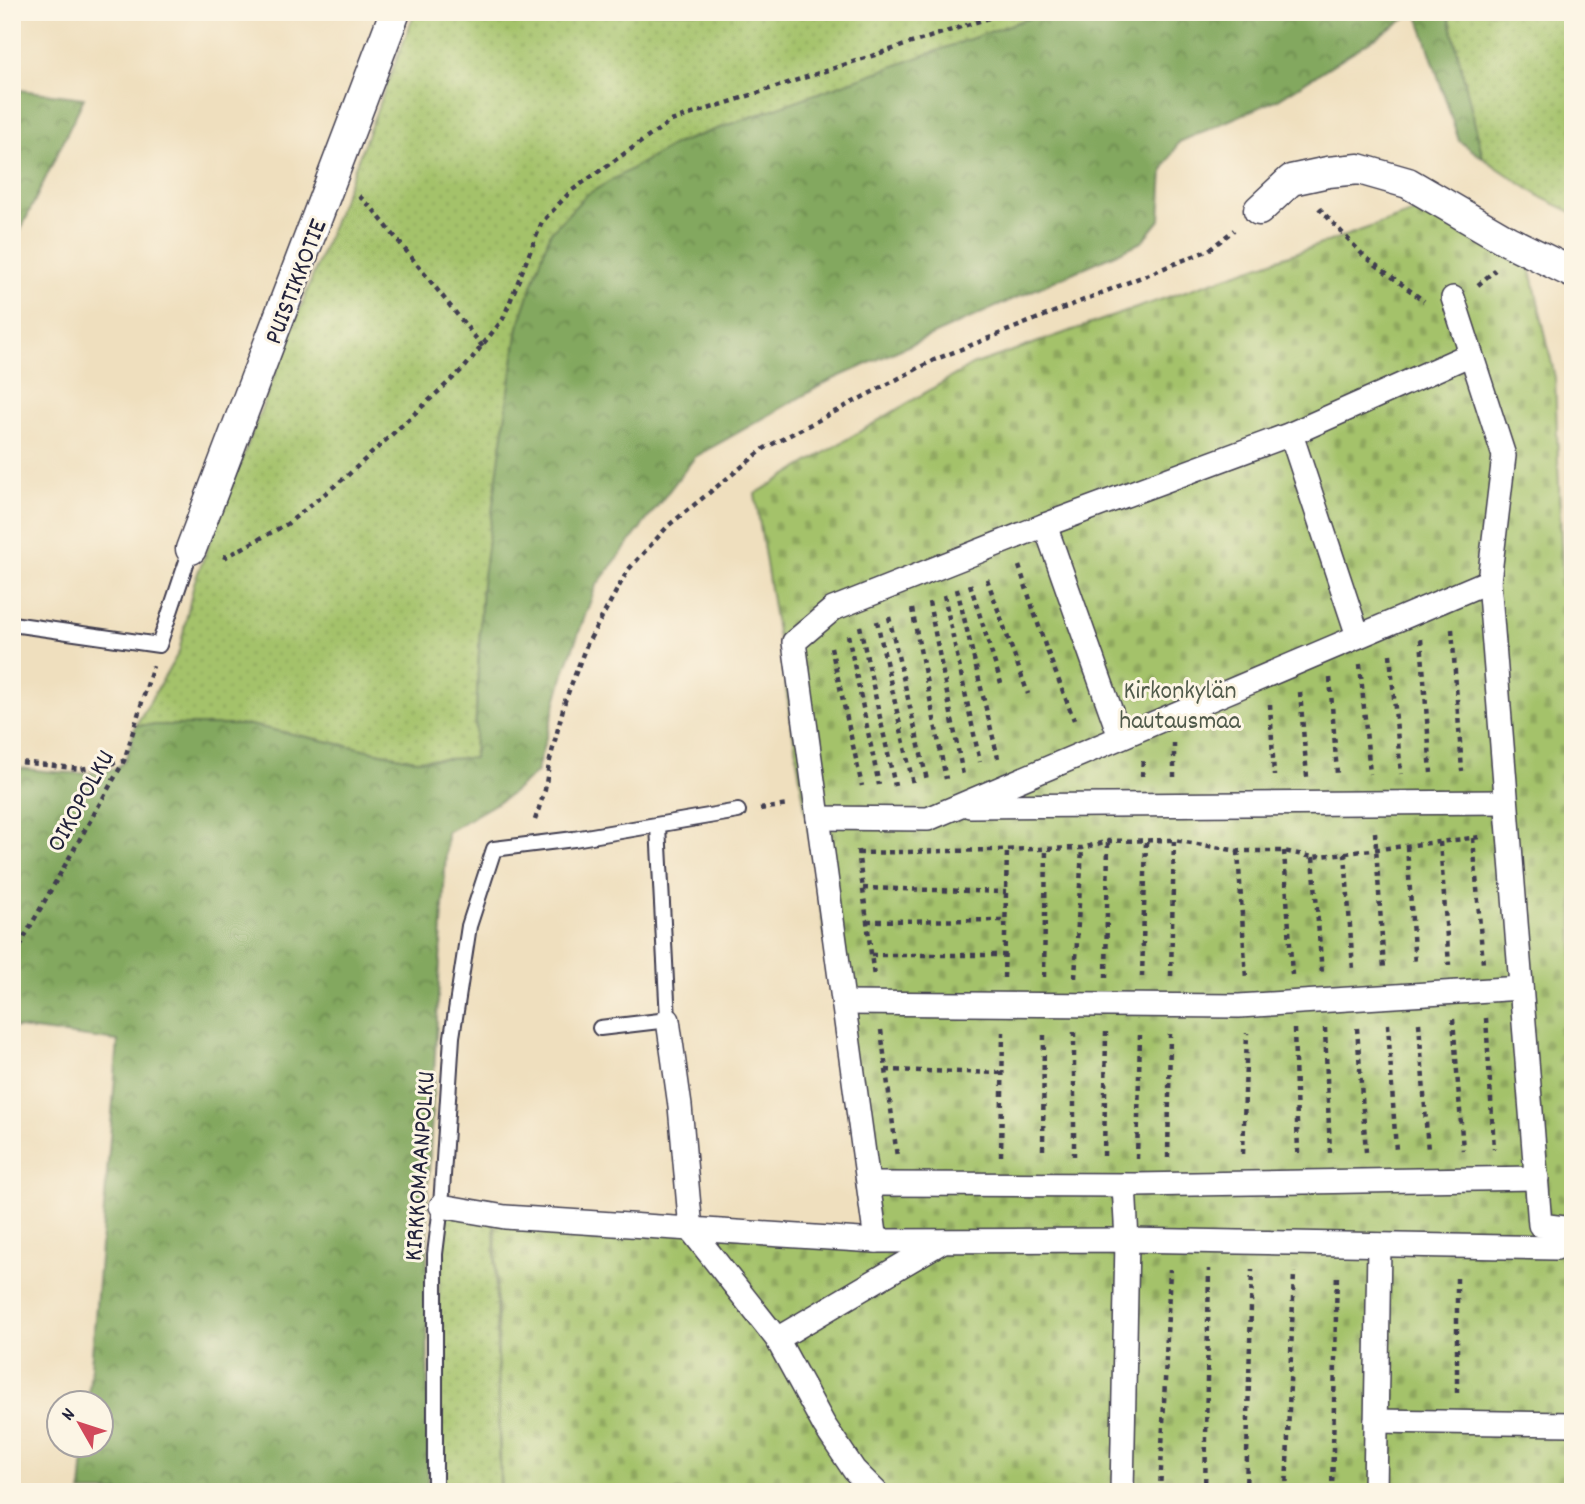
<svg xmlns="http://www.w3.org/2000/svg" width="1585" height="1504" font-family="Dekko,sans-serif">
  <defs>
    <pattern id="grass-dots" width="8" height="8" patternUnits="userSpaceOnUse" patternTransform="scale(1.75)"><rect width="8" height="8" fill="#a4c26a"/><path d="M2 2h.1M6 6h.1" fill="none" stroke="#8da65d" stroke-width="1.8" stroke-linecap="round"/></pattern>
    <pattern id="forest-crowns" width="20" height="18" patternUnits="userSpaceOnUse" patternTransform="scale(1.75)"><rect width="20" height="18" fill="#83a85e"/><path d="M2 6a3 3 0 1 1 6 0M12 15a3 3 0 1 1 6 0" fill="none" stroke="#6b884f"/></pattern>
    <pattern id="cemetery-stones" width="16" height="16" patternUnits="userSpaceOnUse" patternTransform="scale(1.75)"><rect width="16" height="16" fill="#a4c26a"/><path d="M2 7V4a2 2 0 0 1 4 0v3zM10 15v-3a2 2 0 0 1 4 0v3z" fill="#8da65d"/></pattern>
  </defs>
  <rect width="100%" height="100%" fill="#fcf5e5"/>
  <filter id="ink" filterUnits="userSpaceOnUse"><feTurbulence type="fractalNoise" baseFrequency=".0143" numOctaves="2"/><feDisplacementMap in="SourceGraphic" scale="14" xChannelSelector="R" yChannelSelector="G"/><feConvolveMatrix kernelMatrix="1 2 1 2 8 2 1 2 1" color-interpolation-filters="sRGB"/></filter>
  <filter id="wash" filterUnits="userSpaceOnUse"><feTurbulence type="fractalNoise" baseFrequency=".00686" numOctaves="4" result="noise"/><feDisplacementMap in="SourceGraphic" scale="28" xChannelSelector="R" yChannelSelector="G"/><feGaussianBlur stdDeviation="1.57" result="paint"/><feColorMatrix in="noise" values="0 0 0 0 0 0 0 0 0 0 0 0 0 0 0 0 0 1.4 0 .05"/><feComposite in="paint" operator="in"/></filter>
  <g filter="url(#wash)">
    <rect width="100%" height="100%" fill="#efdfbe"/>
    <!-- grass -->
    <g fill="url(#grass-dots)" stroke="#637252" stroke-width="2">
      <path d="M 415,12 L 1046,12 L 675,144 L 482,583 L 474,758 L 415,760 L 250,725 L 136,725 L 179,652 L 194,583 Z"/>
      <path d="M 1448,12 L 1573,12 L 1573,213 L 1542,198 L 1483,158 Z"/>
      <path d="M 441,1206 L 494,1215 L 500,1492 L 435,1492 Z"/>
    </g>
    <!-- forest -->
    <g fill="url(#forest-crowns)" stroke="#52654c" stroke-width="2">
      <path d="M 1046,12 L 1416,12 L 1278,99 L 1179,142 L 1163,170 L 1160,220 L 1142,242 L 829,381 L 695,457 L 596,586 L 565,670 L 536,773 L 507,797 L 447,832 L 427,1206 L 428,1492 L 81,1492 L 85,1445 L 102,1444 L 102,1402 L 88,1402 L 118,1041 L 12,1027 L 12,767 C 34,770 110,782 124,761 C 130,752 132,735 136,725 L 250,725 L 415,760 L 474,758 L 482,583 L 518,327 L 550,233 L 586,195 L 675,144 Z"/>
      <path d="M 1417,12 L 1448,12 L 1483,158 L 1459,141 Z"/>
      <path d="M 12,89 L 84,98 L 12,248 Z"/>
    </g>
    <!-- cemetery -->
    <path fill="url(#cemetery-stones)" stroke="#637252" stroke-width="2" d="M 1428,207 L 1531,270 L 1555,378 L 1573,865 L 1573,1492 L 501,1492 L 495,1218 L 872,1230 L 755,494 L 972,365 Z"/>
  </g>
  <g filter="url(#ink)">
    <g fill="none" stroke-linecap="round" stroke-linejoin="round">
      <!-- service casing -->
      <g stroke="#413e4f" stroke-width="18">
        <g id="service">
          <path d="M 12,624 L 159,645 L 191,549"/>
          <path d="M 600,1028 L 668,1020 L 658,826"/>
          <path d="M 435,1492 L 435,1254 L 441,1206 L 452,1037 L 469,926 L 494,849 L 574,839 L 738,811"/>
        </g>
      </g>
      <!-- pedestrian casing -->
      <g stroke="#413e4f" stroke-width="26">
        <g id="pedestrian">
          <path d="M 1453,298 L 1504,456 L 1489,581 L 1540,1225 L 1573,1229"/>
          <path d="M 1291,434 L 1358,636"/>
          <path d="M 1045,525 L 1120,737"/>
          <path d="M 970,806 L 1506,802"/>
          <path d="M 818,818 L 928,819 L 1489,581"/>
          <path d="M 844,1003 L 1239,1006 L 1521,988"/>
          <path d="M 668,1020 L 680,1106 L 691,1230 L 777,1339 L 824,1425 L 854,1470 L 876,1492"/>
          <path d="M 870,1184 L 1136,1185 L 1537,1178"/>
          <path d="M 441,1206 L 505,1217 L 876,1241 L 1127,1240 L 1556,1248 L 1573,1230"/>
          <path d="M 876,1241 L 794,642 L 833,609 L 1045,525 L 1291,434 L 1471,354"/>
          <path d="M 777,1339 L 943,1241"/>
          <path d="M 1376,1421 L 1573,1424"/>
          <path d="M 1122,1492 L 1127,1240 L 1124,1185"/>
          <path d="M 1375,1492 L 1379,1245"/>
        </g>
      </g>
      <!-- minor casing -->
      <g stroke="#413e4f" stroke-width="33">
        <g id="minor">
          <path d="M 1259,210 L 1291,180 L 1328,172 L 1359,169 L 1408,183 L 1508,241 L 1573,273"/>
          <path d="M 191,549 L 395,12"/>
        </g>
      </g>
      <!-- path -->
      <g stroke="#413e4f" stroke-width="4.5" stroke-dasharray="5 5" stroke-linecap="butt">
        <path d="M 359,196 L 372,208 L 483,347"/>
        <path d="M 1319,208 L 1364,256 L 1424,301"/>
        <path d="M 1478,285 L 1495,270"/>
        <path d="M 223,556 L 226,557 L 287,524 L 347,476 L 465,367 L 503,319 L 542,222 L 571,191 L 671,121 L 1007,12"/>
        <path d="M 1019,566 L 1045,645 L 1074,720"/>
        <path d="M 987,579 L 1028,694"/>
        <path d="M 970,584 L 1001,683"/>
        <path d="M 957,589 L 998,758"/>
        <path d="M 944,595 L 980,762"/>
        <path d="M 929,602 L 963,775"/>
        <path d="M 912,609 L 946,779"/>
        <path d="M 889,617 L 927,780"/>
        <path d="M 877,621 L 913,784"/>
        <path d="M 860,626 L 895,786"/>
        <path d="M 1452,629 L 1462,771"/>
        <path d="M 848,635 L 879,785"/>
        <path d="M 1421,639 L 1431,773"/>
        <path d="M 831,647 L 862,786"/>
        <path d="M 1390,654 L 1401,774"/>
        <path d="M 1360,664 L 1370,774"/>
        <path d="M 1330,678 L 1337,774"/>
        <path d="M 1300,692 L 1307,777"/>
        <path d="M 1270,704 L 1274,776"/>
        <path d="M 1174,743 L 1174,777"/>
        <path d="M 12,761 L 81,769 L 124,761"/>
        <path d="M 1142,776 L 1143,757"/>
        <path d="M 760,809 L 789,805"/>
        <path d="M 535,820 L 545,790 L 549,764 L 565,701 L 586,646 L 628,570 L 669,525 L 765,448 L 934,360 L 1209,250 L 1234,230"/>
        <path d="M 1375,832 L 1384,969"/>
        <path d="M 1473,838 L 1483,964"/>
        <path d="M 1440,842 L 1449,965"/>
        <path d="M 1407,846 L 1415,965"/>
        <path d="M 858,850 L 874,977"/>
        <path d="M 1238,851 L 1246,979"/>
        <path d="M 1284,851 L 1292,975"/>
        <path d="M 858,853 L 1082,848 L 1108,841 L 1174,840 L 1238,851 L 1284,851 L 1313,857 L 1480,837"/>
        <path d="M 1345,853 L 1353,970"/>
        <path d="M 1313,857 L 1322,974"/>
        <path d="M 863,888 L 1006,892"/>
        <path d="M 867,921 L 1005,920"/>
        <path d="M 871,955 L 1005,955"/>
        <path d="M 12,965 L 26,934 L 124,761 L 153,666"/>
        <path d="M 1171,976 L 1174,838"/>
        <path d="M 1044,977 L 1046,849"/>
        <path d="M 1142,977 L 1146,841"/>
        <path d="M 1004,978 L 1007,850"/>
        <path d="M 1075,978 L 1082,848"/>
        <path d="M 1106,978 L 1108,841"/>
        <path d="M 1486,1018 L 1494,1149"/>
        <path d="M 1453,1019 L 1463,1150"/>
        <path d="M 1419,1023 L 1428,1151"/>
        <path d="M 1388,1024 L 1396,1151"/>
        <path d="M 1325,1028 L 1330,1153"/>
        <path d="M 1357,1028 L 1366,1152"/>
        <path d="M 1294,1029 L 1298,1153"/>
        <path d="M 881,1030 L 897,1157"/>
        <path d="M 1074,1032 L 1074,1156"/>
        <path d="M 886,1070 L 1002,1073"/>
        <path d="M 1043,1150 L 1044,1032"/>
        <path d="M 1243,1154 L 1247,1033"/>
        <path d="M 1001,1156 L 1003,1032"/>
        <path d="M 1104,1156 L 1106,1032"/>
        <path d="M 1168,1158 L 1170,1034"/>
        <path d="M 1137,1159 L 1140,1035"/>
        <path d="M 1457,1393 L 1457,1273"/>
        <path d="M 1160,1492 L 1170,1269"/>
        <path d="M 1205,1492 L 1209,1269"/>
        <path d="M 1246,1492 L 1252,1269"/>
        <path d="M 1286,1492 L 1294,1272"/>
        <path d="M 1332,1492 L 1337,1272"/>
      </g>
      <!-- service -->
      <use href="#service" stroke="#fff" stroke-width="14"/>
      <!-- pedestrian -->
      <use href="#pedestrian" stroke="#fff" stroke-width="23"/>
      <!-- minor -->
      <use href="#minor" stroke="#fff" stroke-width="30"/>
    </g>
  </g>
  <g text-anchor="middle" stroke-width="6" stroke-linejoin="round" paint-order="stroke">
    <!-- street labels -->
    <g font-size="26" fill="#22223b" stroke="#fcf5e5">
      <text transform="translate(294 281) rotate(-69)" y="9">PUISTIKKOTIE</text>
      <text transform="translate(79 800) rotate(-61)" y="9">OIKOPOLKU</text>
      <text transform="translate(418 1166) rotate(-86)" y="9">KIRKKOMAANPOLKU</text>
    </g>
    <!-- park labels -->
    <g font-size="26" fill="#505a4b" stroke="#fcf5e5">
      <text x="1180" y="698">Kirkonkylän<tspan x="1180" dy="30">hautausmaa</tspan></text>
    </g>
  </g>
  <!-- margin -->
  <rect width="1585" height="1504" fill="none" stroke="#fcf5e5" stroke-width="42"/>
  <!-- north arrow -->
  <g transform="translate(80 1424) rotate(309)"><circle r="33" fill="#fcf5e5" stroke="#a5a1a1" stroke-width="2"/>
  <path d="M0-5L12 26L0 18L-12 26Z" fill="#d1495b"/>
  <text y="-10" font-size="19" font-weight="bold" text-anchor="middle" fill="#22223b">N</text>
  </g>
</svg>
